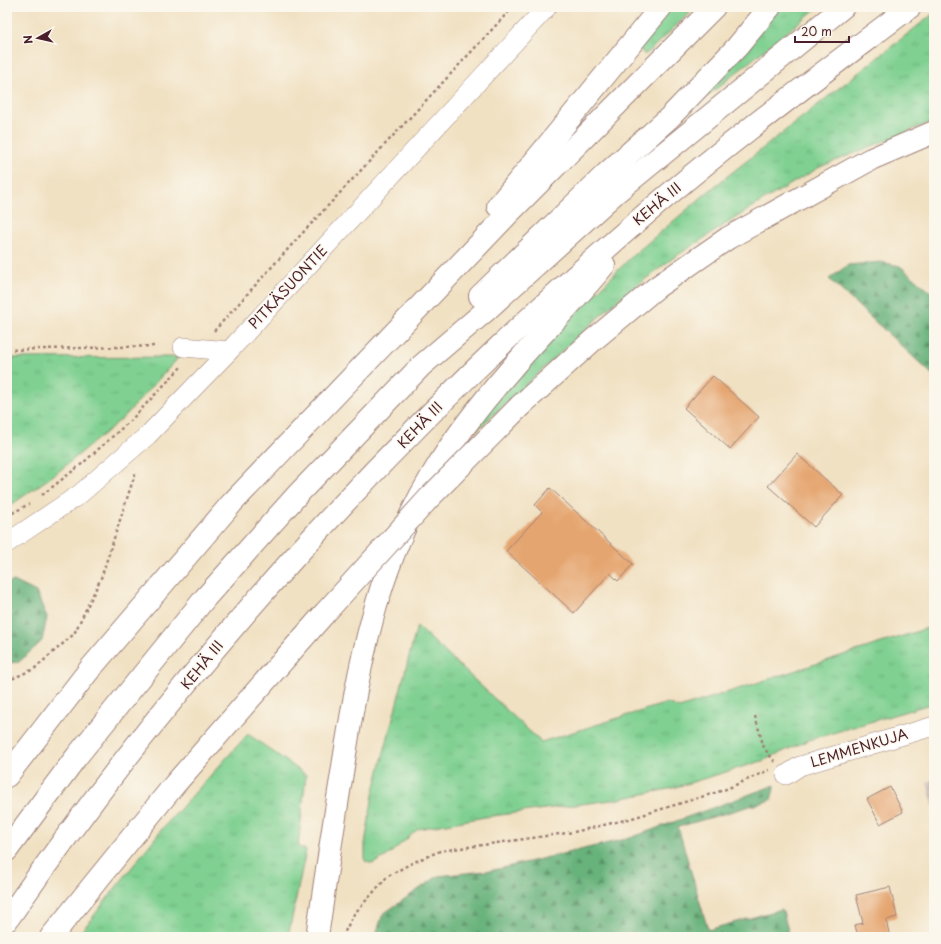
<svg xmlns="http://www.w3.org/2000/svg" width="941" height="944" font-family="'Playpen Sans',sans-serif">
  <defs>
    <pattern id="industrial-grid" width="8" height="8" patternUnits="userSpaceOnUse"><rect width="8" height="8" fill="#cfc1ba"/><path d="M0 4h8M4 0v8" fill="none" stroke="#b3a5a0"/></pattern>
    <pattern id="grass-tufts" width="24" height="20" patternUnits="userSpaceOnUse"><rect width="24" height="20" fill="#7fd091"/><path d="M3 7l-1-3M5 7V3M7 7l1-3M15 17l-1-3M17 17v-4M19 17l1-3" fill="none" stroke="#6fb27d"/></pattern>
    <pattern id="forest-firs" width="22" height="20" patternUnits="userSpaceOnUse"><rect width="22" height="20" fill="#67b27b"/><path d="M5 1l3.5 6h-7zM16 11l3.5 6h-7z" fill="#579065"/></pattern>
  </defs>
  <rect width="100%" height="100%" fill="#fbf7ec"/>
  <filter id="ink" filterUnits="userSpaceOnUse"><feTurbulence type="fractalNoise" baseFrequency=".025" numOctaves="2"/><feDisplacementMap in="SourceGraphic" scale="8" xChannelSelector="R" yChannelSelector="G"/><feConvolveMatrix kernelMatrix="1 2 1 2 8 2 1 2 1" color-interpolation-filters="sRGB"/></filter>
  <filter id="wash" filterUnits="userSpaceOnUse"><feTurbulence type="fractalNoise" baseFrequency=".012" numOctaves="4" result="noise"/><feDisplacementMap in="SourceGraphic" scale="16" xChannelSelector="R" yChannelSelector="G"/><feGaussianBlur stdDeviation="0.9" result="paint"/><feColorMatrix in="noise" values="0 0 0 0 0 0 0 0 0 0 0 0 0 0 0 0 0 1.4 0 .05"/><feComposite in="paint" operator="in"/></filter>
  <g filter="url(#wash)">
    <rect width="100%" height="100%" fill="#f1e1c3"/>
    <!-- industrial -->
    <path fill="url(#industrial-grid)" d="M 934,779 L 934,808 L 927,783 Z"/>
    <!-- grass -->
    <g fill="url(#grass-tufts)" stroke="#64785e">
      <path d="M 669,7 L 696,7 L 645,55 L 637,46 Z"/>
      <path d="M 776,7 L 818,7 L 686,113 Z"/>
      <path d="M 934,13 L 934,121 L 820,167 L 762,201 L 673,258 L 614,303 L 476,431 L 478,423 L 542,348 L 631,257 L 715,186 Z"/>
      <path d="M 179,357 L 124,417 L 58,472 L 11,505 L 7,495 L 7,358 Z"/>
      <path d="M 417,626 L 541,742 L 667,703 L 679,708 L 934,626 L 934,703 L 809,740 L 762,761 L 673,788 L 619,799 L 485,817 L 418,829 L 387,856 L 372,864 L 365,861 L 365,844 L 373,794 Z"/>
      <path d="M 248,734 L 306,775 L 298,847 L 306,850 L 288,937 L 77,937 L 162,829 Z"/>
    </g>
    <!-- forest -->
    <g fill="url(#forest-firs)" stroke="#586853">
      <path d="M 881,262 L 900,266 L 934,295 L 934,376 L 829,279 L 848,265 Z"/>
      <path d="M 14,581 L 36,592 L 47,617 L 42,641 L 19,662 L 7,663 L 7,583 Z"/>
      <path d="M 775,785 L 771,800 L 678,827 L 708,930 L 782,909 L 790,937 L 375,937 L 383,914 L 438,876 L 494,870 L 630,838 Z"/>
    </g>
    <g id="blocks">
      <!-- building -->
      <g fill="#e5a56f">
        <path d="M 713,376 L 759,417 L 730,449 L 684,408 Z"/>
        <path d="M 797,454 L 843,495 L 814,527 L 768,486 Z"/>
        <path d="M 550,488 L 633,564 L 618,581 L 610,573 L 574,613 L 506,551 L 542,512 L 535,505 Z"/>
        <path d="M 890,787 L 903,812 L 880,824 L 867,799 Z"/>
        <path d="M 890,887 L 897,917 L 886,920 L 890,937 L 858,937 L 855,925 L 863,923 L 856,895 Z"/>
      </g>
    </g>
  </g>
  <g filter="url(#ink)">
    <use href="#blocks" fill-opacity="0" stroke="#9e8077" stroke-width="1"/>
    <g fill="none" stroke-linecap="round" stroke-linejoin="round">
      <!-- minor casing -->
      <g stroke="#9e8077" stroke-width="20">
        <g id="minor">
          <path d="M 183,347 L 229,351"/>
          <path d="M 7,543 L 80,494 L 148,435 L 229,351 L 547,7"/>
          <path d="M 786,775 L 800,766 L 934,726"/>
        </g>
      </g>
      <!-- highway casing -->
      <g stroke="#9e8077" stroke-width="24">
        <g id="highway">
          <path d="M 498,206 L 661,7"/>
          <path d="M 480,296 L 606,174 L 670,117 L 737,47 L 770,7"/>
          <path d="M 520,406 L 592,341 L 657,287 L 728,238 L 871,159 L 934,132"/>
          <path d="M 7,776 L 90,669 L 232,503 L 508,214 L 714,7"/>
          <path d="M 7,850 L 77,756 L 206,597 L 298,494 L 421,366 L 483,313 L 614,194 L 843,7"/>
          <path d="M 7,920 C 185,663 403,423 640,219 C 726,144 819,76 910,7"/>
          <path d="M 51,937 L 175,784 L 324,614"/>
          <path d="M 317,937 C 325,882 333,828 342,773 C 359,665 376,567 434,472 C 456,435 483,401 511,369 C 541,334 575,301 604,265"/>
        </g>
      </g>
      <!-- path -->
      <g stroke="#9e8077" stroke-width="2.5" stroke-dasharray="3 3" stroke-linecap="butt">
        <path d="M 214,331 L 297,239 L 513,7"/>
        <path d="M 7,350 L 156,346"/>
        <path d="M 42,495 L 83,463 L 132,419 L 182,366"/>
        <path d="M 7,516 L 29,504"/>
        <path d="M 7,681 L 34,669 L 74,634 L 101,578 L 136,471"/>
        <path d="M 755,716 L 764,748 L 775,762"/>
        <path d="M 342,937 L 354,914 L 388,876 L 412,863 L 440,851 L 574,832 L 629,819 L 724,790 L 769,770"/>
      </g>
      <!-- minor -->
      <use href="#minor" stroke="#fff" stroke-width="19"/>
      <!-- highway -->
      <use href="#highway" stroke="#fff" stroke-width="22"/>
      <!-- highway-bridge casing -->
      <g stroke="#9e8077" stroke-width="24" stroke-linecap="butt">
        <path id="highway-bridge" d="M 324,614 L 429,498 L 520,406"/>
      </g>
      <!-- highway-bridge -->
      <use href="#highway-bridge" stroke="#fff" stroke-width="22"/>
    </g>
  </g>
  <g text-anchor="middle" stroke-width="3" stroke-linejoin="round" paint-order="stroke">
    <!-- street labels -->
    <g font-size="14" fill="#4a1f2b" stroke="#fbf7ec">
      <text transform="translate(657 204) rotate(-40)" y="5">KEHÄ III</text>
      <text transform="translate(288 287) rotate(-47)" y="5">PITKÄSUONTIE</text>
      <text transform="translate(420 425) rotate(-46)" y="5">KEHÄ III</text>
      <text transform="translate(202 665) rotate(-51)" y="5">KEHÄ III</text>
      <text transform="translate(859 748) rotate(-17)" y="5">LEMMENKUJA</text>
    </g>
  </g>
  <!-- margin -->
  <rect width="941" height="944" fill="none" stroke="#fbf7ec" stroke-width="24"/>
  <!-- north arrow -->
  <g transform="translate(38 38) rotate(262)" stroke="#fbf7ec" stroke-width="3" paint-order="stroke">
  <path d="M0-3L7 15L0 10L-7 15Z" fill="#4a1f2b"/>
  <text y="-6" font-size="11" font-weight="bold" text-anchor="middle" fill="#4a1f2b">N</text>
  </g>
  <!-- scale -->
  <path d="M795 36v6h54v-6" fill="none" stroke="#4a1f2b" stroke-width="2"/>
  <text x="801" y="36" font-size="12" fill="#4a1f2b" stroke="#fbf7ec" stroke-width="3" paint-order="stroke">20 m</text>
</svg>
